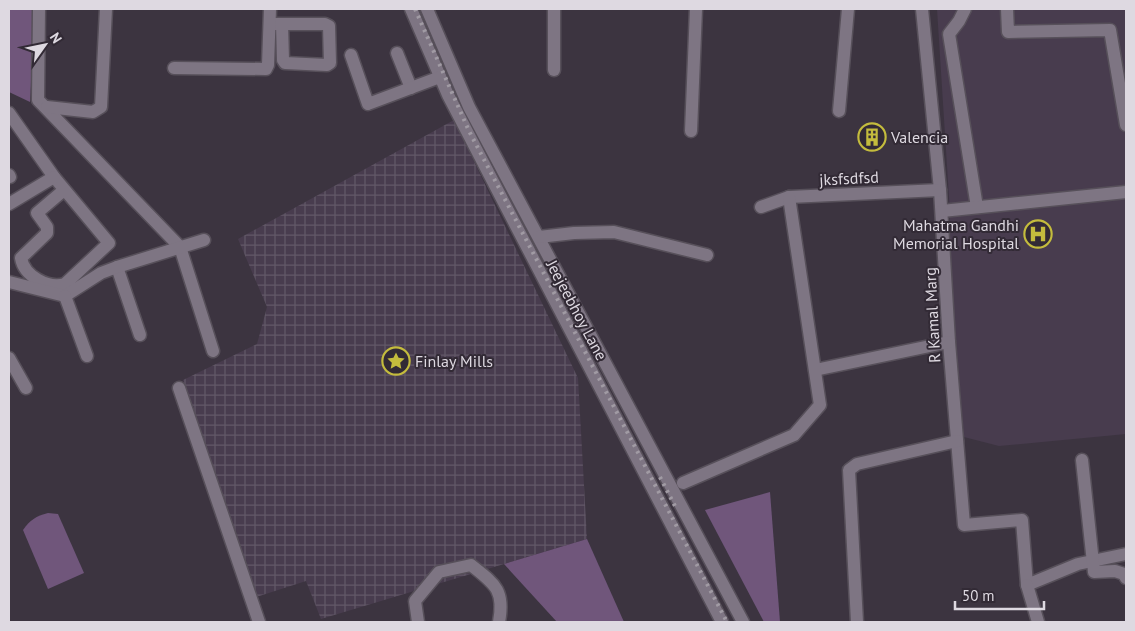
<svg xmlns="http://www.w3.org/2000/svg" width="1135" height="631" font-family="'PT Sans',sans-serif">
  <defs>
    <pattern id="industrial-grid" width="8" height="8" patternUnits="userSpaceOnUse" patternTransform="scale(1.25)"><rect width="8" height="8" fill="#483c4e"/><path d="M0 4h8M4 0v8" fill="none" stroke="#625867"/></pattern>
  </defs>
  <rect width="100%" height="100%" fill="#3c3440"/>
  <!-- built -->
  <path fill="#483c4e" d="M 937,9 L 1125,9 L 1126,434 L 999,446 L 964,437 L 949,256 L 950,213 Z"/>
  <!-- industrial -->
  <path fill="url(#industrial-grid)" d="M 454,120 L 578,378 L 587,539 L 321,619 L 306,581 L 253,598 L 183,380 L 257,344 L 267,307 L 238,239 Z"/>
  <!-- park -->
  <g fill="#70567b">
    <path d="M 9,9 L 35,9 L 30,102 L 9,92 Z"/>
    <path d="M 770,492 L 780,622 L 764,622 L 705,510 Z"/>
    <path d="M 48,513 L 58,514 L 84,573 L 48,589 L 23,530 C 30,520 36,516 48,513 Z"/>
    <path d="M 587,539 L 624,622 L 557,622 L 504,564 Z"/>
  </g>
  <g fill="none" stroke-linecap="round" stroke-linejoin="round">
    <!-- minor casing -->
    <g stroke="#57505a" stroke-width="15">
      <g id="minor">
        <path d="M 39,9 L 38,100 L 180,247 L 213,351"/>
        <path d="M 411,9 L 448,95 L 722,622"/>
        <path d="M 427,9 L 469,107 L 743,622"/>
        <path d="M 922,9 L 940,190 L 949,342 L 964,525 L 1022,520 L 1027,585 L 1078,564 L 1126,554"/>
        <path d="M 965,9 L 959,21 L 949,34 L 977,207"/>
        <path d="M 1007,9 L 1008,32 L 1110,30 L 1126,125"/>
        <path d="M 270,24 L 325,24 L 329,26 L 330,63 L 327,65 L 285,63 L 283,60 L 282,24"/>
        <path d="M 397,53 L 411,88"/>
        <path d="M 351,55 L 368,104 L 440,77"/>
        <path d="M 174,68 L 266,69 L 268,65 L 270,9"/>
        <path d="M 554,70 L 554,9"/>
        <path d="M 47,107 L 93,112 L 101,107 L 106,9"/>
        <path d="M 839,111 L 848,9"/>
        <path d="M 9,113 L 54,177 L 109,243 L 65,284 C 48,289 24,276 21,258 L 47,233 L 47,227 L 37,213 L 64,190"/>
        <path d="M 691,131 L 696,9"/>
        <path d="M 9,175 L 10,177"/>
        <path d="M 9,204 L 54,177"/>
        <path d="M 761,207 L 789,197 L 940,190"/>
        <path d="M 942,211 L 1126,192"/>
        <path d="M 539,237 L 574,233 L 614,232 L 707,255"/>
        <path d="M 117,267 L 140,335"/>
        <path d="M 9,282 L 65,296 L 101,273 L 117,267 L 204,240"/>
        <path d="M 65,296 L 87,356"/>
        <path d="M 9,358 L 26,388"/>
        <path d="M 815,370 L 949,342"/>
        <path d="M 179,388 L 259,622"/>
        <path d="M 1082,460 L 1094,572 L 1115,571 L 1124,574 L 1126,578"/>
        <path d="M 683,483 L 794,435 L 820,405 L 789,197"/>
        <path d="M 1027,585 L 1038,622"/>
        <path d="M 418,622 L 415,601 L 439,572 L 471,565 C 495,584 505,590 499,622"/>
        <path d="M 857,622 L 849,470 L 857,464 L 957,441"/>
      </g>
    </g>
    <!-- minor -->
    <use href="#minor" stroke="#7e7583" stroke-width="12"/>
    <!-- rail -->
    <g stroke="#a19ba4" stroke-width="4" stroke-dasharray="2.5 5" stroke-linecap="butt">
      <path d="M 415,9 L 469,131 L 727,622"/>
      <path d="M 660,477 L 677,510"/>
    </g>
  </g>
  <!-- icons -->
  <defs>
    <g id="building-ring" transform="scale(1.4375)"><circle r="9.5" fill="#322a35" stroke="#c4bc3d" stroke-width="1.5"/><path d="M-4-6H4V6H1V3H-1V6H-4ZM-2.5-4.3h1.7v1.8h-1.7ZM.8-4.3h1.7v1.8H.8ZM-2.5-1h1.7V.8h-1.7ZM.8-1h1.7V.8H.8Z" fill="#c4bc3d"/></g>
    <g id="hospital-ring" transform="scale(1.4375)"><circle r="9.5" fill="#322a35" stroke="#c4bc3d" stroke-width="1.5"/><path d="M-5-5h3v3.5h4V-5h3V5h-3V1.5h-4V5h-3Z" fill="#c4bc3d"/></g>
    <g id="sight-ring" transform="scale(1.4375)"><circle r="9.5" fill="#322a35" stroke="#c4bc3d" stroke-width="1.5"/><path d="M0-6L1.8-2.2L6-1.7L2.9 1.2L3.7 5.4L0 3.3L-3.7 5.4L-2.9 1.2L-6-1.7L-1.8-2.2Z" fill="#c4bc3d"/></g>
  </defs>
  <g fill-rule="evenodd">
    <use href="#building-ring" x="872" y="137"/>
    <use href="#hospital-ring" x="1038" y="234"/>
    <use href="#sight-ring" x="396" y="361"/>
  </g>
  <g text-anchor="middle" stroke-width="4" stroke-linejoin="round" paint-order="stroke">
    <!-- poi labels -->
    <g font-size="16" fill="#ded9e1" stroke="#322a35" text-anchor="start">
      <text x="891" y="143">Valencia</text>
      <text x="1019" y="231" text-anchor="end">Mahatma Gandhi<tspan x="1019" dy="18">Memorial Hospital</tspan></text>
      <text x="415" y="367">Finlay Mills</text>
    </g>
    <!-- street labels -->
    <g font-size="16" fill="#ded9e1" stroke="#322a35">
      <text transform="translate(849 178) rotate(-3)" y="6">jksfsdfsd</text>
      <text transform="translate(577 310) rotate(62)" y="6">Jeejeebhoy Lane</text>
      <text transform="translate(932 315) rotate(-93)" y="6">R Kamal Marg</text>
    </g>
  </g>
  <!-- border -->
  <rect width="1135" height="631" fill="none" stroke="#ded9e1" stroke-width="20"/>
  <!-- north arrow -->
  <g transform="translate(45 45) rotate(57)" stroke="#322a35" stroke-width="4" paint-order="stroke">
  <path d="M0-4L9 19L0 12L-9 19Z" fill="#ded9e1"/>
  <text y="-8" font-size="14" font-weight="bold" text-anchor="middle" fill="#ded9e1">N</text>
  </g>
  <!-- scale -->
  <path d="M955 601v8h89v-8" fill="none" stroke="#ded9e1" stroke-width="2.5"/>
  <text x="962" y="601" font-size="15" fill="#ded9e1" stroke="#322a35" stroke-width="4" paint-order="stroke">50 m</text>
</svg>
